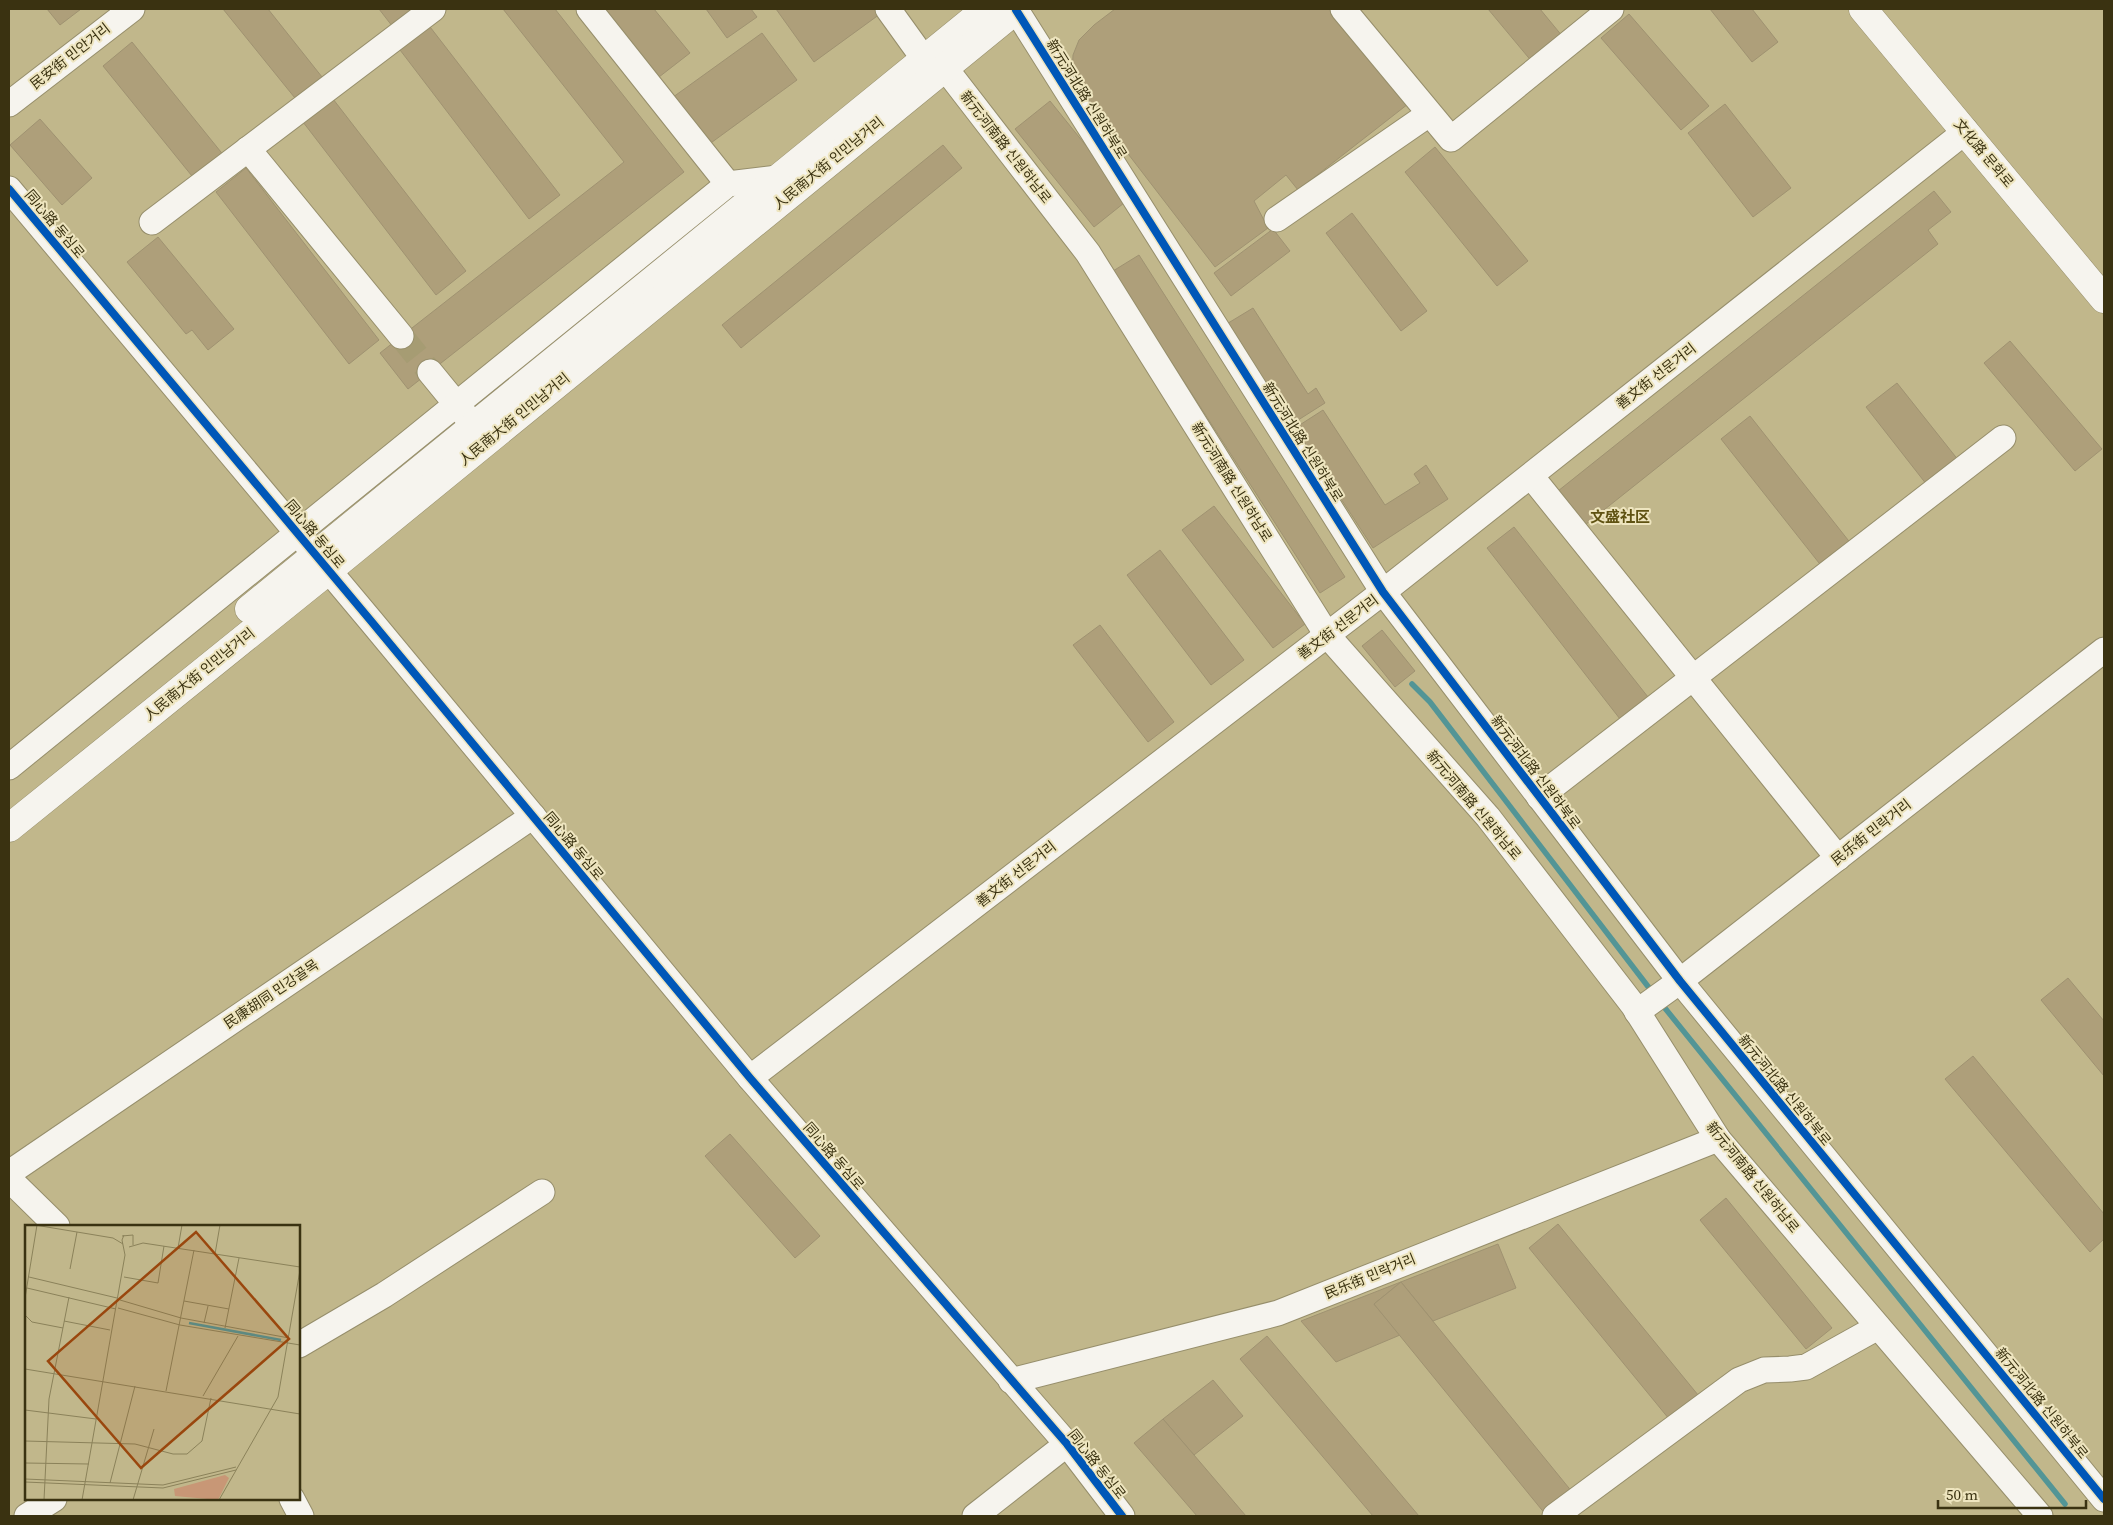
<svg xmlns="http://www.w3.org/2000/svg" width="2113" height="1525" font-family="'Source Serif 4','Noto Sans SC','Noto Sans KR',serif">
  <rect width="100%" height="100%" fill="#c1b78b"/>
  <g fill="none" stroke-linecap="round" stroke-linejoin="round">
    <!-- stream -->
    <g stroke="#539596" stroke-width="5.5">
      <path d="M 1412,684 L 1430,702 L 1653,993"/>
      <path d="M 1660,1002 L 2065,1504"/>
    </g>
  </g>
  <!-- building -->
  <g fill="#ae9f7a" stroke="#9f9271">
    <path d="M 47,9 L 81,9 L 60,25 Z"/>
    <path d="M 223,9 L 268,9 L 326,82 L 299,103 Z"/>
    <path d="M 379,9 L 416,9 L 396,31 Z"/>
    <path d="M 503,9 L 555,9 L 684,172 L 408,389 L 380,353 L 624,162 Z"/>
    <path d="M 605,9 L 654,9 L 690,53 L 659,77 Z"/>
    <path d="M 706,9 L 751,9 L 757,17 L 727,38 Z"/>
    <path d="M 776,9 L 877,9 L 880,14 L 814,62 Z"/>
    <path d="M 1115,9 L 1331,9 L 1408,104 L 1298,190 L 1286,175 L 1254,201 L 1268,228 L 1215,267 L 1079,90 L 1072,75 L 1073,55 L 1079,40 L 1094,25 Z"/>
    <path d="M 1488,9 L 1540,9 L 1563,37 L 1533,63 Z"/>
    <path d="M 1710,9 L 1752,9 L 1778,42 L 1752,62 Z"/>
    <path d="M 1629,14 L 1709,106 L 1681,130 L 1601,38 Z"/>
    <path d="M 427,23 L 560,195 L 529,219 L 397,46 Z"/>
    <path d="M 762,33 L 797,80 L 704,148 L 669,100 Z"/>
    <path d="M 132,42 L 225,157 L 196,181 L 103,66 Z"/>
    <path d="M 333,99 L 466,271 L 436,295 L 303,122 Z"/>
    <path d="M 1050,101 L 1129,199 L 1094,227 L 1015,129 Z"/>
    <path d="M 1725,104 L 1791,188 L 1753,217 L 1688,133 Z"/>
    <path d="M 40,119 L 92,178 L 62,205 L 10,145 Z"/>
    <path d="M 943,145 L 962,168 L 741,348 L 722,325 Z"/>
    <path d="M 1435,147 L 1528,261 L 1497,286 L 1405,172 Z"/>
    <path d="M 246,168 L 379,340 L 349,364 L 216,192 Z"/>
    <path d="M 1934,191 L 1951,212 L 1928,230 L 1938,244 L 1585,525 L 1558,491 Z"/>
    <path d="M 1352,213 L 1427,311 L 1401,331 L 1326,233 Z"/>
    <path d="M 1273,229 L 1290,251 L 1231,296 L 1214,273 Z"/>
    <path d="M 158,237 L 234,329 L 208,350 L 192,330 L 186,334 L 127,262 Z"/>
    <path d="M 1139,255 L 1345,577 L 1320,593 L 1113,271 Z"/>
    <path d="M 1253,308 L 1308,394 L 1316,388 L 1325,403 L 1284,429 L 1220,328 Z"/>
    <path d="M 2010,341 L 2102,449 L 2075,471 L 1984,363 Z"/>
    <path d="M 1897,383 L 1959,461 L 1927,485 L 1866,407 Z"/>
    <path d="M 1323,410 L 1385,505 L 1420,483 L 1414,474 L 1426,465 L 1448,499 L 1373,548 L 1295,428 Z"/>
    <path d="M 1750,416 L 1852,545 L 1823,568 L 1721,439 Z"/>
    <path d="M 1214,506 L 1305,624 L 1273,648 L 1182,530 Z"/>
    <path d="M 1514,527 L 1648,697 L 1620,719 L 1487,548 Z"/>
    <path d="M 1160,550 L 1244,660 L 1211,685 L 1127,575 Z"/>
    <path d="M 1100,625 L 1174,722 L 1148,742 L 1073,645 Z"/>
    <path d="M 1382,630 L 1415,671 L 1395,687 L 1362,646 Z"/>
    <path d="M 2068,978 L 2104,1021 L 2104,1076 L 2041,1000 Z"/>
    <path d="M 1973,1056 L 2104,1214 L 2104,1239 L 2090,1252 L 1945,1079 Z"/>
    <path d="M 730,1134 L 820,1236 L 795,1258 L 705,1156 Z"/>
    <path d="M 1726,1198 L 1832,1328 L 1806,1349 L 1700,1220 Z"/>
    <path d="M 1558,1224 L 1703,1401 L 1674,1425 L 1529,1248 Z"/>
    <path d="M 1498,1244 L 1516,1288 L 1433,1321 L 1401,1282 L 1374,1304 L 1400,1335 L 1336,1362 L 1301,1321 Z"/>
    <path d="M 1401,1282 L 1573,1493 L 1546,1515 L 1374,1304 Z"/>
    <path d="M 1267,1336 L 1419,1516 L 1373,1516 L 1240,1359 Z"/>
    <path d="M 1213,1380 L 1243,1416 L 1194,1455 L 1163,1419 Z"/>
    <path d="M 1163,1419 L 1194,1455 L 1246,1516 L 1197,1516 L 1134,1443 Z"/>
  </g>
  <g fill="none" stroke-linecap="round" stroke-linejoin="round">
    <!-- minor-tunnel -->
    <path stroke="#a69c73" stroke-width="25" stroke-dasharray="25 12" stroke-linecap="butt" d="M 401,336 L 430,372"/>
    <!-- minor casing -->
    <g stroke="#968e6b" stroke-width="27">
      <g id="minor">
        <path d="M 589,9 L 728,184"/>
        <path d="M 888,9 L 924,59"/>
        <path d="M 1343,9 L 1451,139 L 1611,9"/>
        <path d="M 1016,10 L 1383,592 L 1680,981 L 2104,1499"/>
        <path d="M 945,68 L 1088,253 L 1327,635 L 1488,817 L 1633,1005 L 1718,1139 L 2040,1516"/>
        <path d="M 9,104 L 132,9"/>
        <path d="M 248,149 L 401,336"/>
        <path d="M 9,189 L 371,621 L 750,1078 L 1067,1444 L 1122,1516"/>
        <path d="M 1277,219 L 1429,114"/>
        <path d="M 152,222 L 433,9"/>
        <path d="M 430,372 L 466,416"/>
        <path d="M 1531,476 L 1838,858"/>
        <path d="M 9,767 L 728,184 L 778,178"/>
        <path d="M 1539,797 L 2003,438"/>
        <path d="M 1637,1012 L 1680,981 L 2104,650"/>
        <path d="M 750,1078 L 1383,592 L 1966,131"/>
        <path d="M 9,1173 L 533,816"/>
        <path d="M 9,1179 L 57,1226"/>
        <path d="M 299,1345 L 384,1295 L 542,1192"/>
        <path d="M 1011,1381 L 1278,1313 L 1718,1139"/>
        <path d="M 292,1499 L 301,1516"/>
        <path d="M 27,1516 L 54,1499"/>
        <path d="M 975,1516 L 1067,1444"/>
        <path d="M 1555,1516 L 1739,1380 L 1764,1370 L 1790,1369 L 1806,1367 L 1878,1327"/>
      </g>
    </g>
    <!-- major casing -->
    <g stroke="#968e6b" stroke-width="29">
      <g id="major">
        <path d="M 1863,9 L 2104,299"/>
        <path d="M 249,609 L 986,9"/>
        <path d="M 9,828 L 329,570 L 1017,9"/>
      </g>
    </g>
    <!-- minor -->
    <use href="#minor" stroke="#f6f4ee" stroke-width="25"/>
    <!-- major -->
    <use href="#major" stroke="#f6f4ee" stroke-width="28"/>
    <!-- cycleway casing -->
    <g stroke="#eee5bf" stroke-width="11">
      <g id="cycleway">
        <path d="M 1016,10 L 1383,592 L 1680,981 L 2104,1499"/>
        <path d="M 9,189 L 371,621 L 750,1078 L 1067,1444 L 1122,1516"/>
      </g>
    </g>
    <!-- cycleway -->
    <use href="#cycleway" stroke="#0057b8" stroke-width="8"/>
  </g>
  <g text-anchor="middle" stroke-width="4" stroke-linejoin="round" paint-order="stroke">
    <!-- street labels -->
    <g font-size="14" fill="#3a3211" stroke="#eee5bf">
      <text transform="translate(70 56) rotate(-38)" y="5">民安街 민안거리</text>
      <text transform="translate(1087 99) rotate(58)" y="5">新元河北路 신원하북로</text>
      <text transform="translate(1006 147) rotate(52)" y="5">新元河南路 신원하남로</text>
      <text transform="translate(1984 153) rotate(50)" y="5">文化路 문화로</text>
      <text transform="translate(828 163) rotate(-39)" y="5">人民南大街 인민남거리</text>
      <text transform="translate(55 224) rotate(50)" y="5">同心路 동심로</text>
      <text transform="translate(1656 376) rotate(-38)" y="5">善文街 선문거리</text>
      <text transform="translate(514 419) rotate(-39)" y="5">人民南大街 인민남거리</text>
      <text transform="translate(1303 442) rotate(58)" y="5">新元河北路 신원하북로</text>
      <text transform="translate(1232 482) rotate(58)" y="5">新元河南路 신원하남로</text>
      <text transform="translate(315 534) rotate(50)" y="5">同心路 동심로</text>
      <text transform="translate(1338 627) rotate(-37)" y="5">善文街 선문거리</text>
      <text transform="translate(199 674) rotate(-39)" y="5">人民南大街 인민남거리</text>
      <text transform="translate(1536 772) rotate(53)" y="5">新元河北路 신원하북로</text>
      <text transform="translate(1474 805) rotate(50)" y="5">新元河南路 신원하남로</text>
      <text transform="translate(1871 832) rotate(-38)" y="5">民乐街 민락거리</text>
      <text transform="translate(574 846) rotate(50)" y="5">同心路 동심로</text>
      <text transform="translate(1016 874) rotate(-38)" y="5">善文街 선문거리</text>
      <text transform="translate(271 994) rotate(-34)" y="5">民康胡同 민강골목</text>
      <text transform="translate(1785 1090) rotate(51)" y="5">新元河北路 신원하북로</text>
      <text transform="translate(834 1156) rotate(49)" y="5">同心路 동심로</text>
      <text transform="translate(1753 1177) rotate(51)" y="5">新元河南路 신원하남로</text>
      <text transform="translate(1370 1276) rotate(-22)" y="5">民乐街 민락거리</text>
      <text transform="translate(2042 1403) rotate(51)" y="5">新元河北路 신원하북로</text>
      <text transform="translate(1097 1464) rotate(52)" y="5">同心路 동심로</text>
    </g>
    <!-- neighbourhood labels -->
    <g font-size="15" font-weight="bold" fill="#5f5212" stroke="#eee5bf">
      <text x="1620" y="522">文盛社区</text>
    </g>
  </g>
  <!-- overview -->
  <g transform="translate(25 1225)">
    <rect width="275" height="275" fill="#c1b78b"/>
    <path d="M 200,250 L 204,253 L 193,275 L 150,271 L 149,264 Z" fill="#c89776"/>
    <path fill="none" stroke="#539596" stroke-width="2.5" d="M 164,98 L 256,115"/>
    <path fill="none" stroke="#8b825a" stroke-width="1" d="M 10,0 L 88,13 L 98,19M 97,11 L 108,10 L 108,20M 104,22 L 118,18 L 275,42M 153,23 L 157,0M 190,29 L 195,0M 45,44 L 52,7M 4,52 L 92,73M 99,52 L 133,58 L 139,21M 2,63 L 91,84M 0,73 L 12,0M 95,75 L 156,93 L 264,113M 159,76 L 204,84M 93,83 L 155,100 L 275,120M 0,90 L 7,97 L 38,103M 39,96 L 85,105M 179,98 L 183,81M 200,103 L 214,33M 0,144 L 275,189M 141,166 L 169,25M 178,171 L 213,111M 0,185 L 71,194M 0,216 L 110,219 L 148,229 L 162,229 L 177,216 L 186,173M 0,238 L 64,239M 0,254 L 138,260 L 211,242M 0,257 L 138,263 L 211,245M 85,258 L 110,161M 19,275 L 24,174 L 44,72M 57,275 L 100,30 L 97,15 L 99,10M 108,275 L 129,204M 194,275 L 253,172 L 275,45"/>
    <path fill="#9a470e" fill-opacity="0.15" stroke="#9a470e" stroke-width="2.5" d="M 171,7 L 264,114 L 116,243 L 23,136 Z"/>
    <rect width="275" height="275" fill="none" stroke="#3a3211" stroke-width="2.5"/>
  </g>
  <!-- border -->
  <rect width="2113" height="1525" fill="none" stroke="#3a3211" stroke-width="20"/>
  <!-- scale -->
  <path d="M1938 1500v8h148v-8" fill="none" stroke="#3a3211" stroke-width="2.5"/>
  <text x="1946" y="1500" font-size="15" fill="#3a3211" stroke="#eee5bf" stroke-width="4" paint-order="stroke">50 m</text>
</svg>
